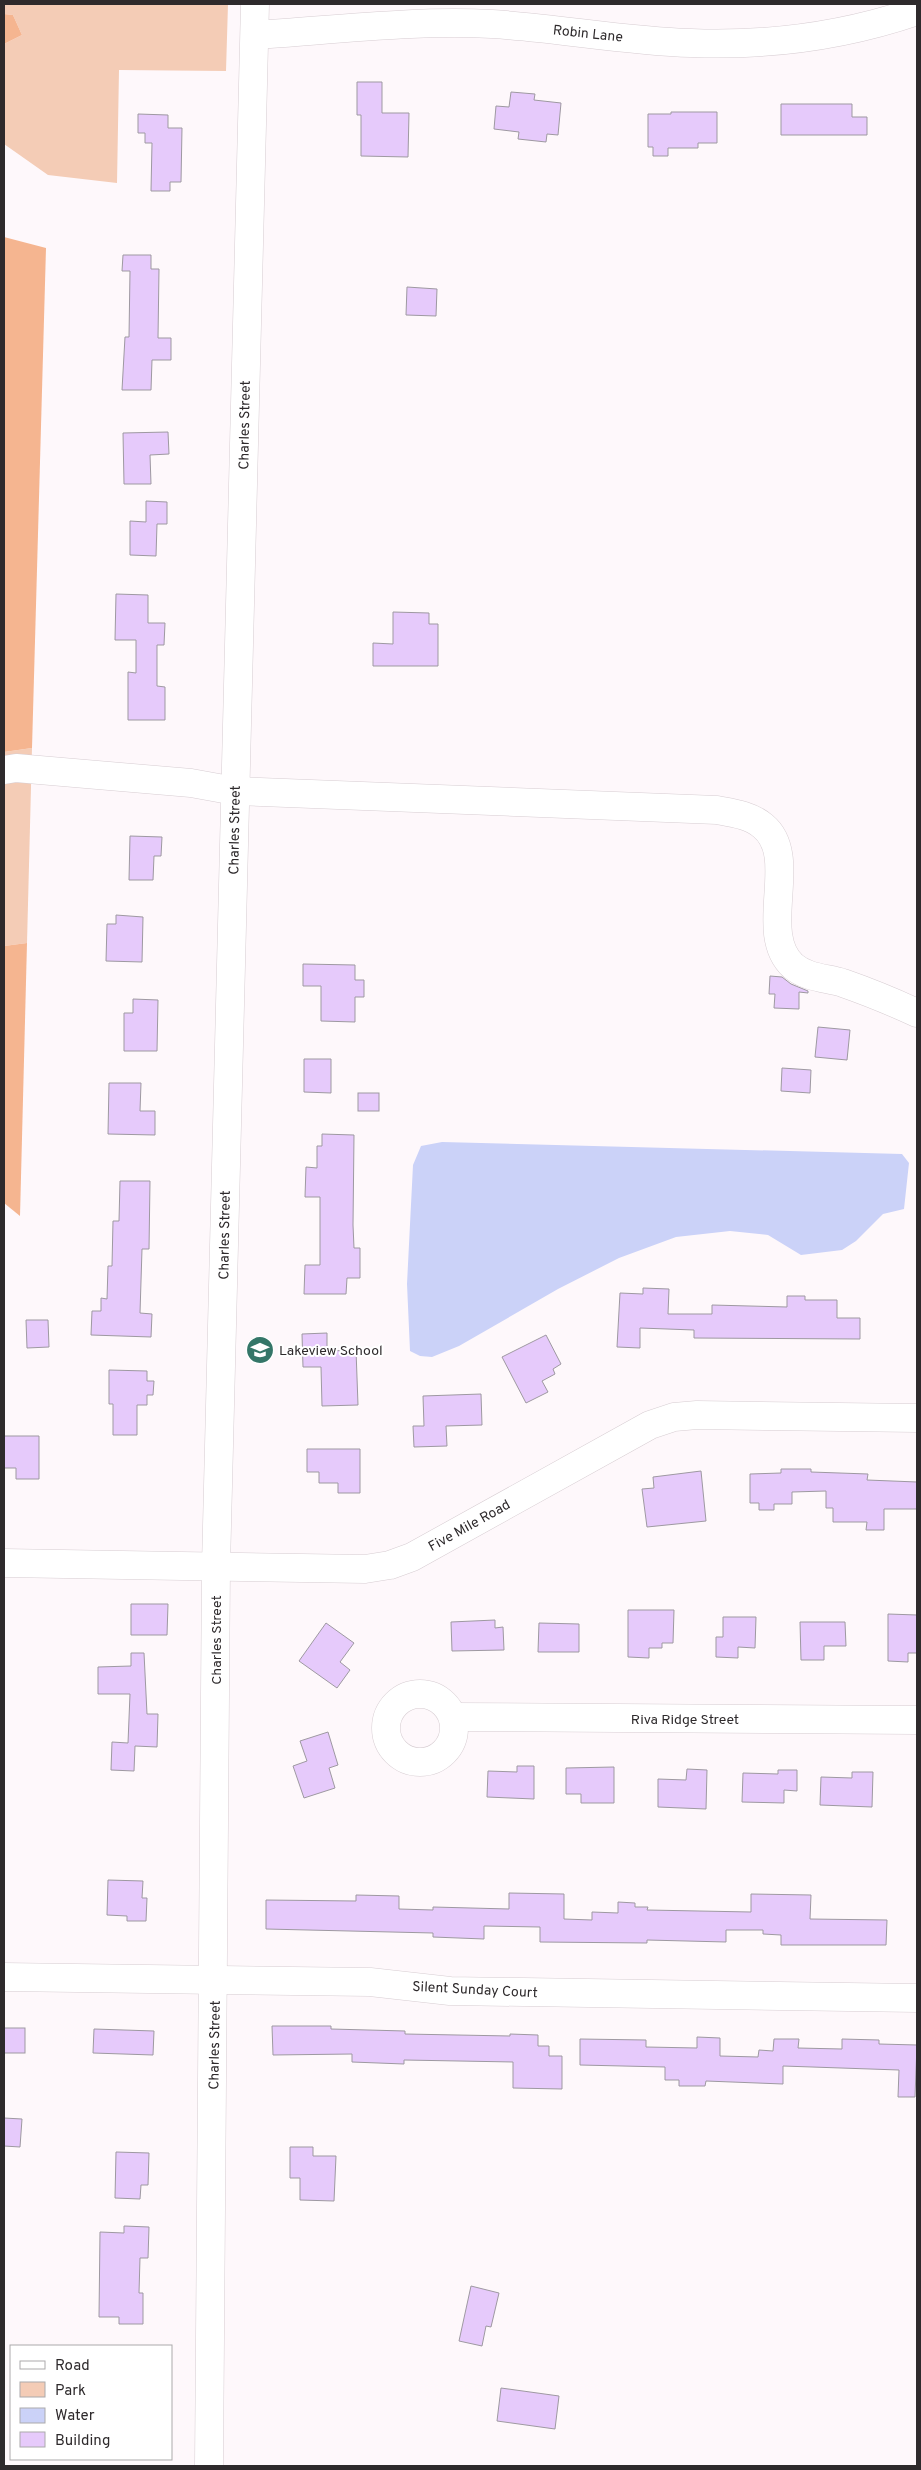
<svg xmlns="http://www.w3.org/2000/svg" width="921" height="2470" font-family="Overpass,sans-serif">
  <rect width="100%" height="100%" fill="#fef8fb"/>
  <!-- green -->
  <g fill="#f4ccb6">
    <path d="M 4,4 L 228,4 L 226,71 L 119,70 L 117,183 L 48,175 L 4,144 L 4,44 L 22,35 L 13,15 L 4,14 Z"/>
    <path d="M 32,748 L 27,943 L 4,946 L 4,752 Z"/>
  </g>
  <!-- forest -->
  <g fill="#f5b590">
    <path d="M 4,14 L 13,15 L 22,35 L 4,44 Z"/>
    <path d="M 4,237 L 46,248 L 32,748 L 4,752 Z"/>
    <path d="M 27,943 L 20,1216 L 4,1203 L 4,946 Z"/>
  </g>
  <!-- water -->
  <path fill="#cbd2f8" d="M 442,1142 L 902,1154 L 909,1163 L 904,1209 L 883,1214 L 856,1241 L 842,1250 L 801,1255 L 768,1235 L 730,1231 L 676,1237 L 619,1258 L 558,1289 L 459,1346 L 432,1357 L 420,1356 L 410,1351 L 407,1284 L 413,1165 L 421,1146 Z"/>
  <!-- building -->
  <g fill="#e6cafb" stroke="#9e99a1">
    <path d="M 357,82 L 382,82 L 382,113 L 409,113 L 408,157 L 361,156 L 361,115 L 357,115 Z"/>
    <path d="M 511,92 L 535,94 L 534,100 L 561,103 L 558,135 L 547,134 L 546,142 L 518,139 L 519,132 L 494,129 L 496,106 L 509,107 Z"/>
    <path d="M 781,104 L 852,104 L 852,117 L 867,117 L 867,135 L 781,135 Z"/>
    <path d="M 671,112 L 717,112 L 717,143 L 698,143 L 698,148 L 668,148 L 668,156 L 653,156 L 653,147 L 648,147 L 648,114 L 671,114 Z"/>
    <path d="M 138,114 L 168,115 L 168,128 L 182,128 L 181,182 L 170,182 L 170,191 L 151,191 L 152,143 L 145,143 L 145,133 L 138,133 Z"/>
    <path d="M 123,255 L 151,255 L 151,269 L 159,269 L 158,338 L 171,338 L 171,360 L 152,360 L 151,390 L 122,390 L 125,337 L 129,337 L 130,271 L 122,271 Z"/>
    <path d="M 407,287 L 437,289 L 436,316 L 406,315 Z"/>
    <path d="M 168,432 L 169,454 L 150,455 L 151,484 L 124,484 L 123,433 Z"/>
    <path d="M 146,501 L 167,502 L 167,524 L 157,524 L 156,556 L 130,555 L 130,521 L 146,522 Z"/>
    <path d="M 116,594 L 148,595 L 148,623 L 165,623 L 164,645 L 157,645 L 157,686 L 165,687 L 165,720 L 128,720 L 128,672 L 136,673 L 136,640 L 115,640 Z"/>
    <path d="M 393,612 L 429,613 L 429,624 L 438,624 L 438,666 L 373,666 L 373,643 L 393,644 Z"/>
    <path d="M 130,836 L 162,837 L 161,856 L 154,856 L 153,880 L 129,880 Z"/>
    <path d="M 116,915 L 143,917 L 142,962 L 106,961 L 107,924 L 116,924 Z"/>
    <path d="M 303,964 L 355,965 L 355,980 L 364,980 L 364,997 L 355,997 L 355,1022 L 321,1021 L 321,986 L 303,986 Z"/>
    <path d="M 770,976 L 782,977 L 791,984 L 808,991 L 808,993 L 799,992 L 799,1009 L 774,1008 L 775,994 L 769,994 Z"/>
    <path d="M 133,999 L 158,1000 L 157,1051 L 124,1051 L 124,1013 L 133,1013 Z"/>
    <path d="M 818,1027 L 850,1030 L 847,1060 L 815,1057 Z"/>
    <path d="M 304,1059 L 331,1059 L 331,1093 L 304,1092 Z"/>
    <path d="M 782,1068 L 811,1070 L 810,1093 L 781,1091 Z"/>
    <path d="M 109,1083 L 141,1083 L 140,1111 L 155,1111 L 155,1135 L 108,1134 Z"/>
    <rect x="358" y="1093" width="21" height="18"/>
    <path d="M 322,1134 L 354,1135 L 353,1225 L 354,1248 L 360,1248 L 360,1278 L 347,1278 L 346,1294 L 304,1294 L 305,1265 L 320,1265 L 320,1197 L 305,1197 L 306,1167 L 317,1168 L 317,1146 L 322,1146 Z"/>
    <path d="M 120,1181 L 150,1181 L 149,1249 L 142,1249 L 140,1313 L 152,1314 L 151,1337 L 91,1335 L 92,1311 L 101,1311 L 101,1298 L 107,1299 L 108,1266 L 112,1266 L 113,1221 L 119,1221 Z"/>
    <path d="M 643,1288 L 669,1289 L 668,1314 L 712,1314 L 712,1305 L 787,1307 L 787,1296 L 805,1296 L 805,1300 L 837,1300 L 837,1318 L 860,1318 L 860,1339 L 694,1338 L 694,1330 L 640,1328 L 640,1348 L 617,1347 L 620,1293 L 643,1294 Z"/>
    <path d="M 26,1320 L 48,1320 L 49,1347 L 27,1348 Z"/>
    <path d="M 327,1333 L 327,1351 L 356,1350 L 358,1405 L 322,1406 L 321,1367 L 303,1367 L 302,1334 Z"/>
    <path d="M 546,1335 L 561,1364 L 553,1369 L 555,1374 L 542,1381 L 548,1392 L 526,1403 L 502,1357 Z"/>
    <path d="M 109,1370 L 147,1371 L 147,1381 L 154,1381 L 153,1395 L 147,1395 L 147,1405 L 137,1405 L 137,1435 L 113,1435 L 113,1404 L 109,1404 Z"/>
    <path d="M 481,1394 L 482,1425 L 446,1426 L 447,1446 L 414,1447 L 413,1426 L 424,1426 L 423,1396 Z"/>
    <path d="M 4,1436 L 39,1436 L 39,1479 L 16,1479 L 16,1468 L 4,1468 Z"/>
    <path d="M 307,1449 L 360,1449 L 360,1493 L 338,1493 L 338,1483 L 319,1483 L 319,1472 L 307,1472 Z"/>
    <path d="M 781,1469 L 811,1469 L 811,1472 L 868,1474 L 867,1480 L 917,1482 L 917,1509 L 884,1509 L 884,1530 L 866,1530 L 867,1522 L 833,1522 L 833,1508 L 826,1508 L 826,1491 L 792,1492 L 792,1504 L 774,1504 L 774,1510 L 759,1510 L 759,1503 L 750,1503 L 750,1474 L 781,1473 Z"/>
    <path d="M 701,1471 L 706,1521 L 647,1527 L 642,1489 L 654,1488 L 653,1477 Z"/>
    <path d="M 131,1604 L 168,1604 L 167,1635 L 131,1635 Z"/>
    <path d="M 628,1610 L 674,1610 L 673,1643 L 662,1643 L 662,1648 L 649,1648 L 649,1658 L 628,1657 Z"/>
    <path d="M 888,1614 L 917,1615 L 917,1653 L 908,1653 L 908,1662 L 888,1661 Z"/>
    <path d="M 723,1617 L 756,1617 L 755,1648 L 738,1647 L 738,1658 L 716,1657 L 716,1637 L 723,1637 Z"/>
    <path d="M 495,1620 L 495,1628 L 503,1627 L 504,1650 L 452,1651 L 451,1622 Z"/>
    <path d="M 800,1622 L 845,1622 L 846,1646 L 824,1646 L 824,1660 L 801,1660 Z"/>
    <path d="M 326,1623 L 354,1643 L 340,1662 L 350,1670 L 337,1688 L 299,1661 Z"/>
    <path d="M 539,1623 L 579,1624 L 579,1652 L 538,1652 Z"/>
    <path d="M 131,1653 L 144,1653 L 147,1714 L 158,1714 L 157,1747 L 135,1746 L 134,1771 L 111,1770 L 112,1742 L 128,1743 L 130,1694 L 98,1694 L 98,1667 L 131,1666 Z"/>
    <path d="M 328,1732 L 338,1765 L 329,1768 L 335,1788 L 304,1798 L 293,1766 L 307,1761 L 300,1741 Z"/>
    <path d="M 517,1766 L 534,1766 L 534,1799 L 487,1797 L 488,1771 L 517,1772 Z"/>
    <path d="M 614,1767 L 614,1803 L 581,1803 L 581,1794 L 566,1794 L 566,1768 Z"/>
    <path d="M 687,1769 L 707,1770 L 706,1809 L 658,1807 L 658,1779 L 686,1780 Z"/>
    <path d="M 778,1770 L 797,1770 L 797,1791 L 784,1790 L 784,1803 L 742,1802 L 743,1773 L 778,1774 Z"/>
    <path d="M 852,1772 L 873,1772 L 872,1807 L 820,1805 L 821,1777 L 852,1778 Z"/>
    <path d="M 108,1880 L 143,1881 L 142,1898 L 147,1898 L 146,1921 L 127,1921 L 127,1916 L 107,1915 Z"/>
    <path d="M 509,1893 L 564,1894 L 564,1919 L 592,1920 L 592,1912 L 618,1913 L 618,1902 L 635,1903 L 635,1907 L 648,1907 L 647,1910 L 751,1912 L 751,1894 L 811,1895 L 810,1919 L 887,1920 L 886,1945 L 781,1945 L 781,1935 L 763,1934 L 763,1930 L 726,1930 L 726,1942 L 647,1940 L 647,1943 L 540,1942 L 540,1927 L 484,1926 L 484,1939 L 433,1937 L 433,1933 L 266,1929 L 266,1900 L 356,1901 L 356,1895 L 399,1896 L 399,1909 L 433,1910 L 433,1907 L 509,1909 Z"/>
    <path d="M 272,2026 L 331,2026 L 331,2029 L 405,2031 L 405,2034 L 510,2036 L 510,2034 L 538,2035 L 538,2046 L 549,2046 L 549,2056 L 562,2056 L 562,2089 L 513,2088 L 513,2062 L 404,2060 L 404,2064 L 352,2062 L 352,2054 L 273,2055 Z"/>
    <rect x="4" y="2028" width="21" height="25"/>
    <path d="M 94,2029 L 154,2031 L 153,2055 L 93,2053 Z"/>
    <path d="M 697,2037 L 720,2038 L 720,2056 L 758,2057 L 759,2050 L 773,2051 L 774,2039 L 799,2039 L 798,2048 L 842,2049 L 842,2039 L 879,2040 L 879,2044 L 917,2045 L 915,2097 L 898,2097 L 899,2070 L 783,2066 L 783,2084 L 706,2081 L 705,2086 L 679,2086 L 679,2080 L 665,2080 L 665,2067 L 580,2065 L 580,2039 L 646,2040 L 646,2047 L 697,2048 Z"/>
    <path d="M 4,2118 L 22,2119 L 20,2147 L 4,2146 Z"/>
    <path d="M 290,2147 L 313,2147 L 313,2156 L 336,2156 L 334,2201 L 300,2200 L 300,2178 L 290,2178 Z"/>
    <path d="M 116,2152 L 149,2153 L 148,2185 L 141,2185 L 140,2199 L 115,2198 Z"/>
    <path d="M 124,2226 L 149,2227 L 148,2258 L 140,2258 L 139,2293 L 143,2293 L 143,2324 L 119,2324 L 119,2317 L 99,2317 L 100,2232 L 124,2233 Z"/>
    <path d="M 471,2286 L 499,2293 L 491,2327 L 486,2326 L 482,2346 L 459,2341 Z"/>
    <path d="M 501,2388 L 559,2396 L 555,2429 L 497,2421 Z"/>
  </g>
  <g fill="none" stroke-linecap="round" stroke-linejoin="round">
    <!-- minor casing -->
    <g stroke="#d7cdd2" stroke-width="29">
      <g id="minor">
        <path d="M 255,35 C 333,30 414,20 492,24 C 558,28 625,41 691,43 C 769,46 844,36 917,11"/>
        <path d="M 4,770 L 16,768 L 191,783 L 235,791 L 717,810 C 733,813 750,815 763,826 C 801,857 756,932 793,966 C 807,978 827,978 843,983 C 869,992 893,1002 917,1013"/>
        <path d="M 4,1563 L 365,1569 L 390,1565 L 412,1557 L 650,1425 L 674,1417 L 697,1415 L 917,1418"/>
        <circle cx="420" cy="1728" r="34"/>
        <path d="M 453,1717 L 917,1720"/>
        <path d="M 4,1977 L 370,1982 L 450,1991 L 917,1998"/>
        <path d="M 209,2466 L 216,1566 L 255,4"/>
      </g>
    </g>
    <!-- minor -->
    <use href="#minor" stroke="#fff" stroke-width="28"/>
  </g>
  <!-- icons -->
  <defs>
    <g id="school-disc" transform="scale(1.4375)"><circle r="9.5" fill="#347668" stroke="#fff"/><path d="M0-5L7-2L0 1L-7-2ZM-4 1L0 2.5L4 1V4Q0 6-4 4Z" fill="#fff"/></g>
  </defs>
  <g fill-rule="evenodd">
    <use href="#school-disc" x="260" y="1350"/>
  </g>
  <g text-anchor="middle" stroke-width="4" stroke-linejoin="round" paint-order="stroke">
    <!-- street labels -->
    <g font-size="14" fill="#2e2a2c" stroke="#fff">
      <text transform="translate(588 33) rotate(6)" y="5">Robin Lane</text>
      <text transform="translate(244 425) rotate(-89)" y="5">Charles Street</text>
      <text transform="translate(234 830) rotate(-89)" y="5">Charles Street</text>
      <text transform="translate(224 1235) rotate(-89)" y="5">Charles Street</text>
      <text transform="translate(469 1525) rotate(-29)" y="5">Five Mile Road</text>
      <text transform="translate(216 1640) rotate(-90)" y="5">Charles Street</text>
      <text x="685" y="1724">Riva Ridge Street</text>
      <text transform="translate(475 1989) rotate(3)" y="5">Silent Sunday Court</text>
      <text transform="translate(214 2045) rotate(-89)" y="5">Charles Street</text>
    </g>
    <!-- poi labels -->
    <g font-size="14" fill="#2e2a2c" stroke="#fff" text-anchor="start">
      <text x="279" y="1355">Lakeview School</text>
    </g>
  </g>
  <!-- border -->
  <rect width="921" height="2470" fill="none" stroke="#2e2a2c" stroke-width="10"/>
  <!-- legend -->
  <rect x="10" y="2345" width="162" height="115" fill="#ffffff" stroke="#abaaab"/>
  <rect x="20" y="2361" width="25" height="8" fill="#ffffff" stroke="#abaaab"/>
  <text x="55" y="2370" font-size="15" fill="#2e2a2c">Road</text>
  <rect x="20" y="2382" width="25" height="15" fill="#f4ccb6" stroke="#abaaab"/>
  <text x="55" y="2395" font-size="15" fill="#2e2a2c">Park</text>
  <rect x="20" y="2408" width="25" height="15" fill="#cbd2f8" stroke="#abaaab"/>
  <text x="55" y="2420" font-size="15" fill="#2e2a2c">Water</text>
  <rect x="20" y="2432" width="25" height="15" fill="#e6cafb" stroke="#abaaab"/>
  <text x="55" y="2445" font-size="15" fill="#2e2a2c">Building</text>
</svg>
